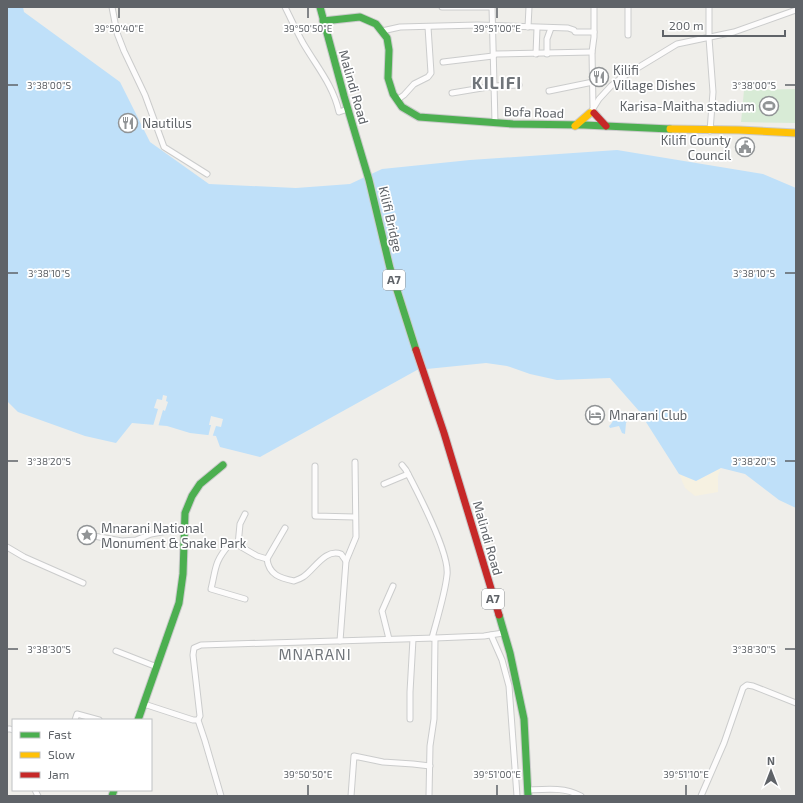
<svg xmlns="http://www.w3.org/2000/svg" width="803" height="803" font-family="'Exo 2',sans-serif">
  <rect width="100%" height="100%" fill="#efeeea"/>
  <!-- green -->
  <path fill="#d8ebd6" d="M 796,89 L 796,123 L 741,122 L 744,90 Z"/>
  <!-- sand -->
  <path fill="#f6f1e1" d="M 721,468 L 718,476 L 718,492 L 695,496 L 685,488 L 679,474 L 696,481 Z"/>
  <!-- water -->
  <g fill="#bfe0f9">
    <path d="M 7,7 L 23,7 L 24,12 L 120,82 L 150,142 L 209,184 L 296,188 L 350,184 L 382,169 L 470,160 L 617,150 L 763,174 L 796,188 L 796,508 L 779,500 L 745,474 L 721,468 L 696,481 L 679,474 L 639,411 L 610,378 L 557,380 L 530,374 L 507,366 L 486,363 L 417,370 L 260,457 L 220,447 L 216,436 L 190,433 L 167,426 L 132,423 L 116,443 L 85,436 L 18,412 L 7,401 Z"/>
    <path d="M 621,411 L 628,414 L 629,419 L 626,423 L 625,434 L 622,433 L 619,426 L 610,428 L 609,426 C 614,422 613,416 621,411 Z"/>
  </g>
  <!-- pier -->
  <g fill="#efeeea">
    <path d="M 163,395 L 167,396 L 166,401 L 168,402 L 165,411 L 163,410 L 158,427 L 153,426 L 158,409 L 154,408 L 157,399 L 162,400 Z"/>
    <path d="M 211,416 L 223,419 L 221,427 L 216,426 L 212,438 L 208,437 L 211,425 L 209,425 Z"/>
  </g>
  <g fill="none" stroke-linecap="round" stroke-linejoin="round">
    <!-- street casing -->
    <g stroke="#cbcccc" stroke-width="7">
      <g id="street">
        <path d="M 112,7 L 117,33 L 124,51 L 145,95 L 164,147 L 207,174"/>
        <path d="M 285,7 C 291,19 297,32 303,43 C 317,67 333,85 339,112 L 348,109"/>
        <path d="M 442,7 L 492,7"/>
        <path d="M 492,7 L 495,123"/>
        <path d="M 628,7 L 628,35"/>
        <path d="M 709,7 L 709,38 L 713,92 L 710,131"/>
        <path d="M 528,27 L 529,7"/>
        <path d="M 382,31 L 400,27 L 478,25 L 568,28 L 574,30 L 575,32 L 594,32"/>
        <path d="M 536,54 L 537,28"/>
        <path d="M 547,54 L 547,39 L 551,28"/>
        <path d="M 443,62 L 493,56 L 496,54 L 592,52"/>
        <path d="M 549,91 L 593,82"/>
        <path d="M 452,93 L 494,86 L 519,85"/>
        <path d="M 397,100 L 404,95 L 414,84 L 428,77 L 431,73 L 428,27"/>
        <path d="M 593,107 L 592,52 L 594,37 L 594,7"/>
        <path d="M 589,115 L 599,99 L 611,86 L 621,78 L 677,44 L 734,32 L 796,10"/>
        <path d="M 402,465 L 406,470 C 417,491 450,553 447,575 C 445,594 437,619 432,638"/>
        <path d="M 315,466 L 315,516 L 355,517"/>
        <path d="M 384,484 L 408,474"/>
        <path d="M 245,514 L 240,524 L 238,545 L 257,556 L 267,559 C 269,575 280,578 294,581 C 297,580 300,579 303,577 C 314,570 325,548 341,554 L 346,561 L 340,641"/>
        <path d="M 88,535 L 122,541 L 136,540 L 151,534 L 184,528"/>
        <path d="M 238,545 L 229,545 C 214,562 216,569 211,589 L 245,599"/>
        <path d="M 7,547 L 24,557 L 83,583"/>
        <path d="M 267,559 L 285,528"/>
        <path d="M 346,561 L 356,537 L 355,462"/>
        <path d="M 491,635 L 502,660 L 509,686 L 517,796"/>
        <path d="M 389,639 L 382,611 L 393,586"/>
        <path d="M 116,651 L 157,667"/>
        <path d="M 144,704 L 193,720 L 198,720 L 200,716 L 193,655 L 194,648 L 201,645 L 435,638 L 484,636 L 503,633"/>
        <path d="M 410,719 L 410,692 L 413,639"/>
        <path d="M 75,720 L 77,714 L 99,720"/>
        <path d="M 198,720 L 205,741 L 221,796"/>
        <path d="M 7,729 L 10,729 L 13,730"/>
        <path d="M 35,790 L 38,796"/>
        <path d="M 529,790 C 546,789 565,787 581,796"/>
        <path d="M 351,796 L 354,756 L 383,762 L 413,764 L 430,766"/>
        <path d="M 429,796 L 430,746 L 434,719 L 435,638"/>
        <path d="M 701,796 L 724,743 L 743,688 L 747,685 L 753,686 L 796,703"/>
      </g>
    </g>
    <!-- fast casing -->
    <g stroke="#cacacb" stroke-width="9">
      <g id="fast">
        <path d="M 320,7 L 344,96 L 369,180 L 390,268 L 416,350"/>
        <path d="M 323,21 L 360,17 L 376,24 L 387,38 L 389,50 L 388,78 L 393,94 L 402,107 L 419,117 L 513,124 L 584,125 L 670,129"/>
        <path d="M 499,615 L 510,653 L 524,719 L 528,796"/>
        <path d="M 138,720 L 179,603 L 183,574 L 185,513 L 192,496 L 200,484 L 223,465"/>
        <path d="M 112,796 L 114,790"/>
      </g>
    </g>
    <!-- slow casing -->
    <g stroke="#cacacb" stroke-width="9">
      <g id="slow">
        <path d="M 575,126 L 590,113"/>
        <path d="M 670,129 L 739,130 L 796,133"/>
      </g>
    </g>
    <!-- jam casing -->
    <g stroke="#cacacb" stroke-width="9">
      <g id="jam">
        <path d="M 594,113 L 606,126"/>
        <path d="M 416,350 L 444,433 L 499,615"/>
      </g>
    </g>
    <!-- street -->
    <use href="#street" stroke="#fdfcfc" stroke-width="5"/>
    <!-- fast -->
    <use href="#fast" stroke="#4caf50" stroke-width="7"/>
    <!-- slow -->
    <use href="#slow" stroke="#ffc107" stroke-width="7"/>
    <!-- jam -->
    <use href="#jam" stroke="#c62828" stroke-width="7"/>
  </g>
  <!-- ticks -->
  <path fill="none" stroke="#5f6368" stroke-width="1.5" d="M 119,8 L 119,18M 308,8 L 308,18M 497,8 L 497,18M 8,85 L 18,85M 785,85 L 795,85M 8,273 L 18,273M 785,273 L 795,273M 8,461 L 18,461M 785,461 L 795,461M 8,649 L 18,649M 785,649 L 795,649M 308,785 L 308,795M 497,785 L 497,795M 686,785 L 686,795"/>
  <!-- icons -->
  <defs>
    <g id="restaurant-ring" transform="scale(1)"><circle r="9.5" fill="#fff" stroke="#919496" stroke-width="1.5"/><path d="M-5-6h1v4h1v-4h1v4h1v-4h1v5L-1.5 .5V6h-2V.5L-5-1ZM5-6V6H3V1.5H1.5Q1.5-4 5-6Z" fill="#919496"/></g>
    <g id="stadium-ring" transform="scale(1)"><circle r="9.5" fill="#fff" stroke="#919496" stroke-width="1.5"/><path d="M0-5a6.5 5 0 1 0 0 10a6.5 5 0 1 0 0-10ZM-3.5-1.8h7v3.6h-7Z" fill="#919496"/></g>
    <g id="civic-ring" transform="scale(1)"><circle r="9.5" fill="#fff" stroke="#919496" stroke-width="1.5"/><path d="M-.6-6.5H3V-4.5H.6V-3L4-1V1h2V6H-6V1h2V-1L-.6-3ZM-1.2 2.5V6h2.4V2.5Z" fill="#919496"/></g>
    <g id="hotel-ring" transform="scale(1)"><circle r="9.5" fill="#fff" stroke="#919496" stroke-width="1.5"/><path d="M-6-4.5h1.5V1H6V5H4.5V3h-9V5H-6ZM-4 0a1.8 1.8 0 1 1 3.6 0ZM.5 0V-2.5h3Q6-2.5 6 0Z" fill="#919496"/></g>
    <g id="sight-ring" transform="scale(1)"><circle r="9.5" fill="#fff" stroke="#919496" stroke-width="1.5"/><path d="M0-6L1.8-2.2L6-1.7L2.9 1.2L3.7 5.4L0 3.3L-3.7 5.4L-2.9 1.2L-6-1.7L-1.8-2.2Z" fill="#919496"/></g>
  </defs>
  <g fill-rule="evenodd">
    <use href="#restaurant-ring" x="599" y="77"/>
    <use href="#stadium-ring" x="769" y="106"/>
    <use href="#restaurant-ring" x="128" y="123"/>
    <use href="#civic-ring" x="745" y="147"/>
    <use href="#hotel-ring" x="595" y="415"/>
    <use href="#sight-ring" x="87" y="535"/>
  </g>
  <g text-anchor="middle" stroke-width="3.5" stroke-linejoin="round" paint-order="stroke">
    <!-- shield labels -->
    <g fill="#fff" stroke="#8f9295" stroke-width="1">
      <rect x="383" y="270" width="22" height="20" rx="3"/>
      <rect x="482" y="589" width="22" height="20" rx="3"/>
    </g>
    <g font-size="12" font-weight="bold" fill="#5f6368">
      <text x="394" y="284">A7</text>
      <text x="493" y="603">A7</text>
    </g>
    <!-- poi labels -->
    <g font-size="13" fill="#5f6368" stroke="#fff" text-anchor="start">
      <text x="613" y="75">Kilifi<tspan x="613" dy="15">Village Dishes</tspan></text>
      <text x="755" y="111" text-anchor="end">Karisa-Maitha stadium</text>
      <text x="142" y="128">Nautilus</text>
      <text x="731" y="145" text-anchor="end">Kilifi County<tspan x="731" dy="15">Council</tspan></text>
      <text x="609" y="420">Mnarani Club</text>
      <text x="101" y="533">Mnarani National<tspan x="101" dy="15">Monument &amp; Snake Park</tspan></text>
    </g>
    <!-- street labels -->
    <g font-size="13" fill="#5f6368" stroke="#fff">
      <text transform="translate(354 87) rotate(74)" y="5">Malindi Road</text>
      <text transform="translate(534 112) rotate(2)" y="5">Bofa Road</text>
      <text transform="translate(391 219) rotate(77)" y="5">Kilifi Bridge</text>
      <text transform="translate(488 538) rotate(74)" y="5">Malindi Road</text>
    </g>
    <!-- quarter labels -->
    <g font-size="15" letter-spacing="1" fill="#70757a" stroke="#fff">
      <text x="315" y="660">MNARANI</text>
    </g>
    <!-- district labels -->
    <g font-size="17" font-weight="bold" letter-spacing="1" fill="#70757a" stroke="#fff">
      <text x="497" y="89">KILIFI</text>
    </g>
  </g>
  <g font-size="10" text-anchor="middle" fill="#5f6368" stroke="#fff" stroke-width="3.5" stroke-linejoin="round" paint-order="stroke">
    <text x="119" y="32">39°50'40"E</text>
    <text x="308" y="32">39°50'50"E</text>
    <text x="497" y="32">39°51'00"E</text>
    <text x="49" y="89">3°38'00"S</text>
    <text x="754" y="89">3°38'00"S</text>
    <text x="49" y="277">3°38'10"S</text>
    <text x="754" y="277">3°38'10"S</text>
    <text x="49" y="465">3°38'20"S</text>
    <text x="754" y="465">3°38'20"S</text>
    <text x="49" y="653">3°38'30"S</text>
    <text x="754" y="653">3°38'30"S</text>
    <text x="308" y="778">39°50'50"E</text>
    <text x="497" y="778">39°51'00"E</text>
    <text x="686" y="778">39°51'10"E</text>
  </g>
  <!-- border -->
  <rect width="803" height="803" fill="none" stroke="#5f6368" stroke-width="16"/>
  <!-- legend -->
  <rect x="12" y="719" width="140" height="72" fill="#ffffff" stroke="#bfc1c3"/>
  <rect x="20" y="732" width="20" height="6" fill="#4caf50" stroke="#bfc1c3"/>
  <text x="48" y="739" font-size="12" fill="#5f6368">Fast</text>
  <rect x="20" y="752" width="20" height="6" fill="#ffc107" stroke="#bfc1c3"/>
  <text x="48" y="759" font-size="12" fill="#5f6368">Slow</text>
  <rect x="20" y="772" width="20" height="6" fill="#c62828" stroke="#bfc1c3"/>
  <text x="48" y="779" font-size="12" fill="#5f6368">Jam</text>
  <!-- north arrow -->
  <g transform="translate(771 771)" stroke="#ffffff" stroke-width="3" paint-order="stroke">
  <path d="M0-3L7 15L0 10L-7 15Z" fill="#5f6368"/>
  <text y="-6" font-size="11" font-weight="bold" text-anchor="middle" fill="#5f6368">N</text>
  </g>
  <!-- scale -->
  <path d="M663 30v6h122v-6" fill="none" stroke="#5f6368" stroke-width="2"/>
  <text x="669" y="30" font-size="12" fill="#5f6368" stroke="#ffffff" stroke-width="3" paint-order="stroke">200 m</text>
</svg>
